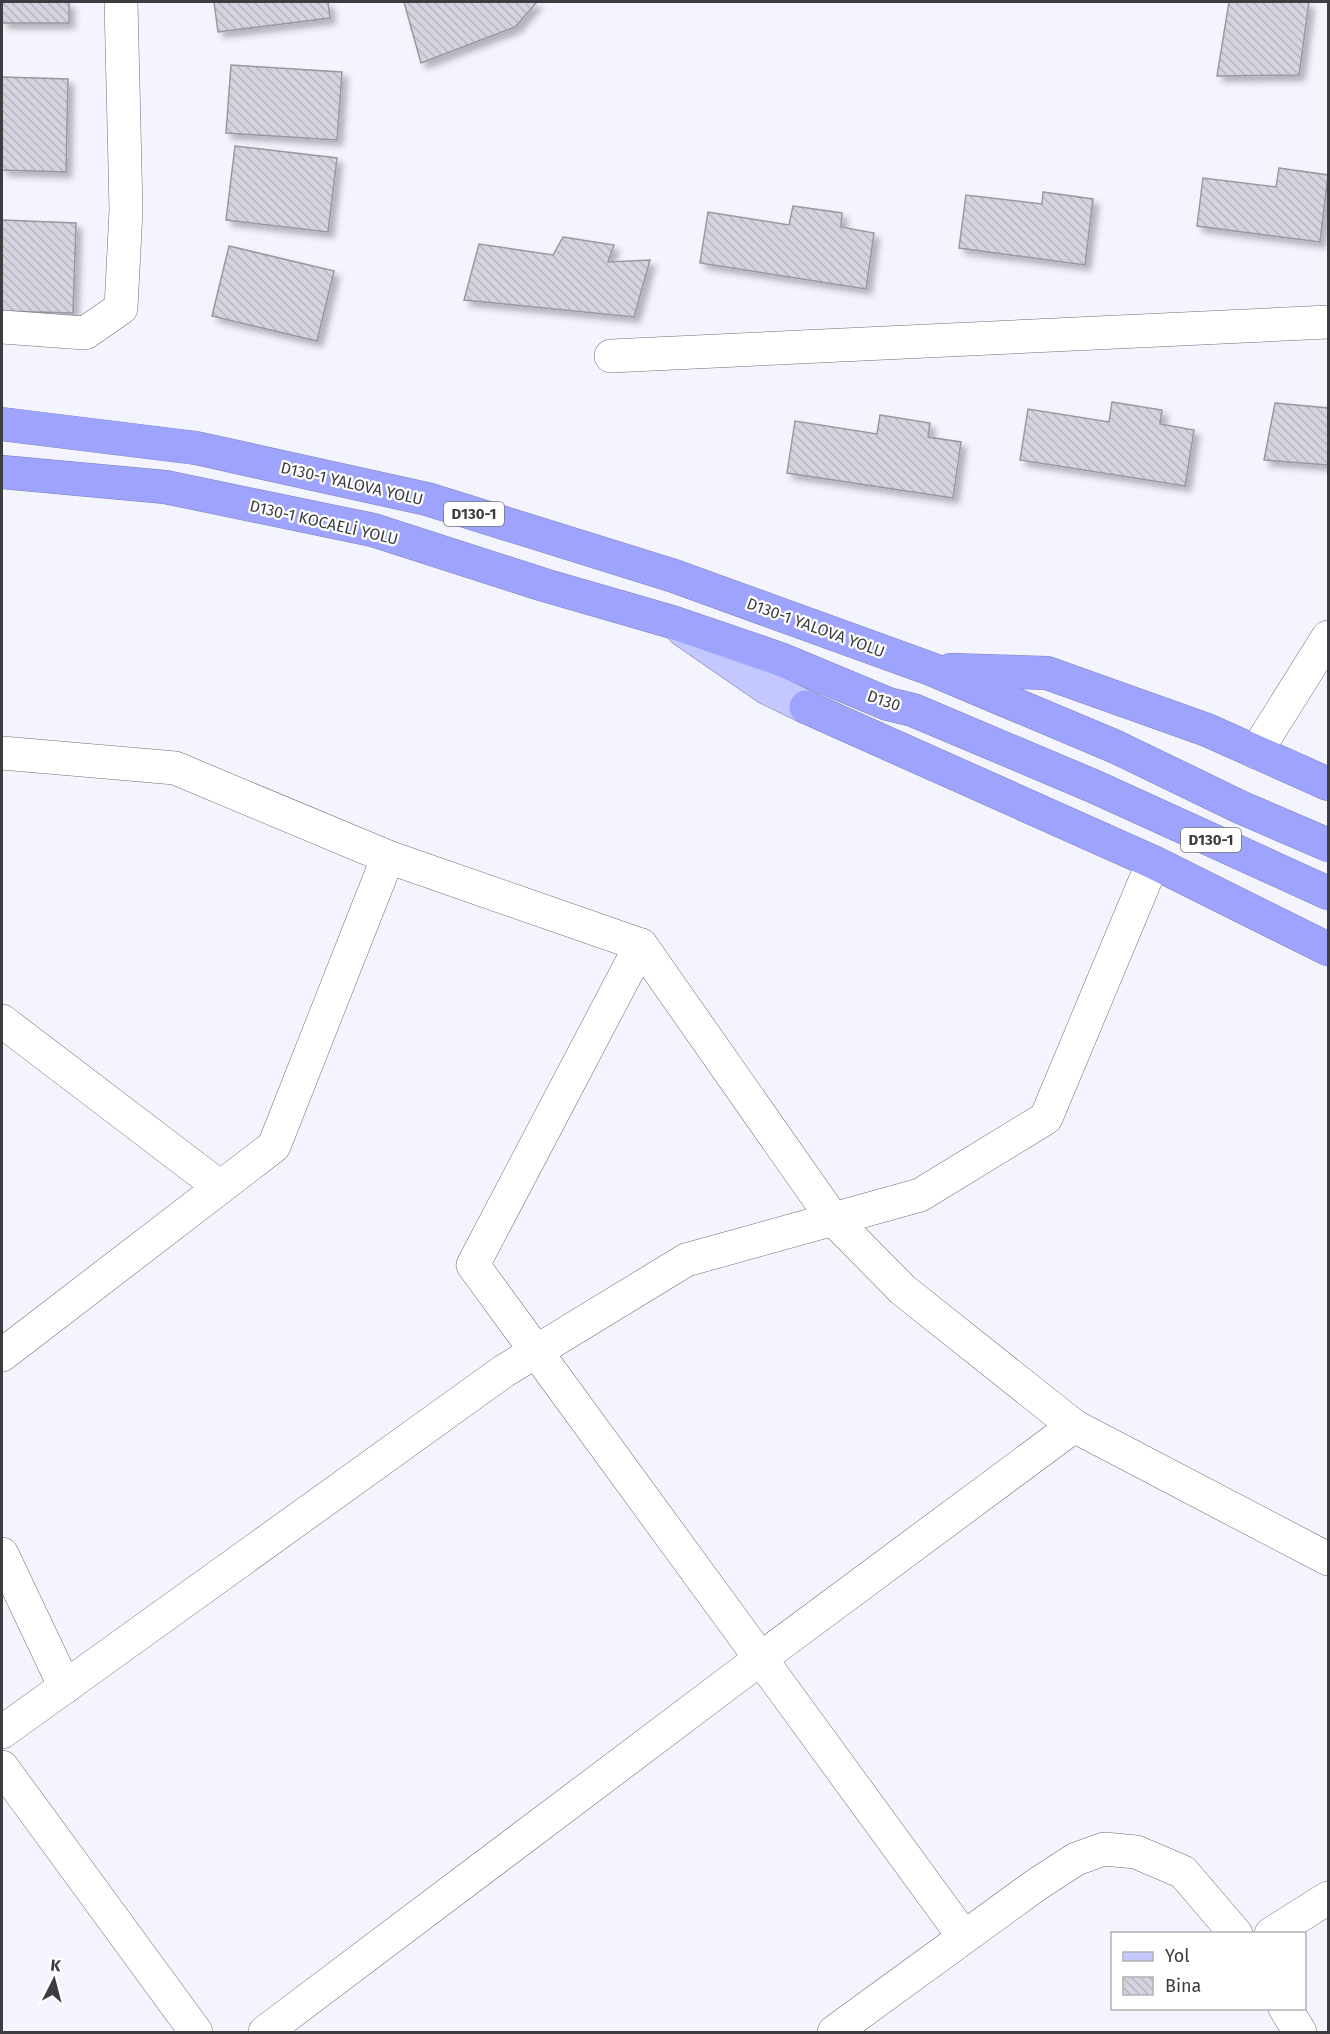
<svg xmlns="http://www.w3.org/2000/svg" width="1330" height="2034" font-family="'Fira Sans',sans-serif">
  <defs>
    <pattern id="building-back-hatch" width="6" height="6" patternUnits="userSpaceOnUse" patternTransform="scale(1.5)"><rect width="6" height="6" fill="#d3d4df"/><path d="M-1 5l2 2M0 0l6 6M5-1l2 2" fill="none" stroke="#b6b7c1"/></pattern>
    <filter id="shadow"><feDropShadow dx="5.5" dy="5.5" stdDeviation="3" flood-color="#0004"/></filter>
  </defs>
  <rect width="100%" height="100%" fill="#f3f4fd"/>
  <!-- building -->
  <g fill="url(#building-back-hatch)" stroke="#9798a2" stroke-width="1.5" filter="url(#shadow)">
    <rect x="2" y="2" width="67" height="21"/>
    <path d="M 214,2 L 328,2 L 330,18 L 218,32 Z"/>
    <path d="M 404,2 L 537,2 L 515,27 L 421,63 Z"/>
    <path d="M 1229,2 L 1309,2 L 1299,75 L 1217,76 Z"/>
    <path d="M 231,65 L 342,72 L 337,140 L 226,133 Z"/>
    <path d="M 2,77 L 68,79 L 66,172 L 2,170 Z"/>
    <path d="M 235,146 L 337,158 L 328,232 L 226,220 Z"/>
    <path d="M 1279,168 L 1328,175 L 1320,242 L 1197,226 L 1203,178 L 1276,187 Z"/>
    <path d="M 1043,192 L 1093,199 L 1085,265 L 959,248 L 966,195 L 1042,204 Z"/>
    <path d="M 793,206 L 842,213 L 841,227 L 874,233 L 866,289 L 700,263 L 708,212 L 789,225 Z"/>
    <path d="M 2,220 L 76,223 L 73,313 L 2,311 Z"/>
    <path d="M 563,237 L 614,245 L 608,262 L 650,260 L 634,317 L 464,300 L 479,244 L 553,255 Z"/>
    <path d="M 229,246 L 334,271 L 317,341 L 212,316 Z"/>
    <path d="M 1112,402 L 1162,410 L 1160,424 L 1194,430 L 1185,486 L 1020,460 L 1028,409 L 1109,422 Z"/>
    <path d="M 1275,403 L 1328,408 L 1328,465 L 1264,460 Z"/>
    <path d="M 880,415 L 930,423 L 928,437 L 961,442 L 953,498 L 787,473 L 795,421 L 877,434 Z"/>
  </g>
  <g fill="none" stroke-linecap="round" stroke-linejoin="round">
    <!-- minor casing -->
    <g stroke="#6f707a" stroke-width="34">
      <g id="minor">
        <path d="M 2,327 L 85,333 L 121,308 L 126,210 L 121,2"/>
        <path d="M 611,356 L 1328,322"/>
        <path d="M 1256,752 L 1328,637"/>
        <path d="M 2,753 L 175,768 L 388,857 L 641,945 L 833,1219 L 903,1290 L 1074,1426 L 1328,1559"/>
        <path d="M 641,945 L 473,1265 L 964,1937"/>
        <path d="M 2,1021 L 220,1187"/>
        <path d="M 2,1355 L 274,1146 L 388,857"/>
        <path d="M 2,1554 L 65,1687"/>
        <path d="M 2,1732 L 504,1371 L 686,1260 L 920,1195 L 1046,1118 L 1153,862"/>
        <path d="M 2,1767 L 196,2032"/>
        <path d="M 1271,1934 L 1328,1898"/>
        <path d="M 1285,2008 L 1300,2032"/>
        <path d="M 265,2032 L 760,1659 L 1074,1426"/>
        <path d="M 834,2032 L 1036,1885 L 1076,1859 L 1104,1849 L 1136,1852 L 1183,1872 L 1236,1934"/>
      </g>
    </g>
    <!-- major casing -->
    <g stroke="#7c80bb" stroke-width="34">
      <path id="major" d="M 683,630 L 767,688 L 806,707"/>
    </g>
    <!-- highway casing -->
    <g stroke="#7c80bb" stroke-width="34">
      <g id="highway">
        <path d="M 2,424 L 196,448 L 427,499 L 674,576 L 931,669 L 1116,747 L 1240,807 L 1328,845"/>
        <path d="M 2,472 L 165,487 L 373,530 L 544,585 L 672,622 L 780,659 L 888,704 L 913,710 L 1093,786 L 1328,893"/>
        <path d="M 951,670 L 1047,673 L 1207,730 L 1328,784"/>
        <path d="M 806,707 L 1153,862 L 1328,949"/>
      </g>
    </g>
    <!-- minor -->
    <use href="#minor" stroke="#fff" stroke-width="33"/>
    <!-- major -->
    <use href="#major" stroke="#c5c8fe" stroke-width="33"/>
    <!-- highway -->
    <use href="#highway" stroke="#9ea4fd" stroke-width="33"/>
  </g>
  <g text-anchor="middle" stroke-width="4.5" stroke-linejoin="round" paint-order="stroke">
    <!-- shield labels -->
    <g fill="#fff" stroke="#76777a" stroke-width="1.5">
      <rect x="444" y="502" width="60" height="24" rx="4.5"/>
      <rect x="1181" y="828" width="60" height="24" rx="4.5"/>
    </g>
    <g font-size="15" font-weight="bold" fill="#3c3d41">
      <text x="474" y="519">D130-1</text>
      <text x="1211" y="845">D130-1</text>
    </g>
    <!-- street labels -->
    <g font-size="16" fill="#3c3d41" stroke="#fff">
      <text transform="translate(352 483) rotate(13)" y="6">D130-1 YALOVA YOLU</text>
      <text transform="translate(324 522) rotate(13)" y="6">D130-1 KOCAELİ YOLU</text>
      <text transform="translate(816 627) rotate(20)" y="6">D130-1 YALOVA YOLU</text>
      <text transform="translate(884 700) rotate(19)" y="6">D130</text>
    </g>
  </g>
  <!-- border -->
  <rect width="1330" height="2034" fill="none" stroke="#3c3d41" stroke-width="6"/>
  <!-- legend -->
  <rect x="1111" y="1932" width="195" height="78" fill="#ffffff" stroke="#b1b1b3" stroke-width="1.5"/>
  <rect x="1123" y="1952" width="30" height="9" fill="#c5c8fe" stroke="#b1b1b3" stroke-width="1.5"/>
  <text x="1165" y="1962" font-size="18" fill="#3c3d41">Yol</text>
  <rect x="1123" y="1977" width="30" height="18" fill="url(#building-back-hatch)" stroke="#b1b1b3" stroke-width="1.5"/>
  <text x="1165" y="1992" font-size="18" fill="#3c3d41">Bina</text>
  <!-- north arrow -->
  <g transform="translate(54 1980) rotate(6)" stroke="#ffffff" stroke-width="4.5" paint-order="stroke">
  <path d="M0-4.5L10 22L0 15L-10 22Z" fill="#3c3d41"/>
  <text y="-9" font-size="16" font-weight="bold" text-anchor="middle" fill="#3c3d41">K</text>
  </g>
</svg>
